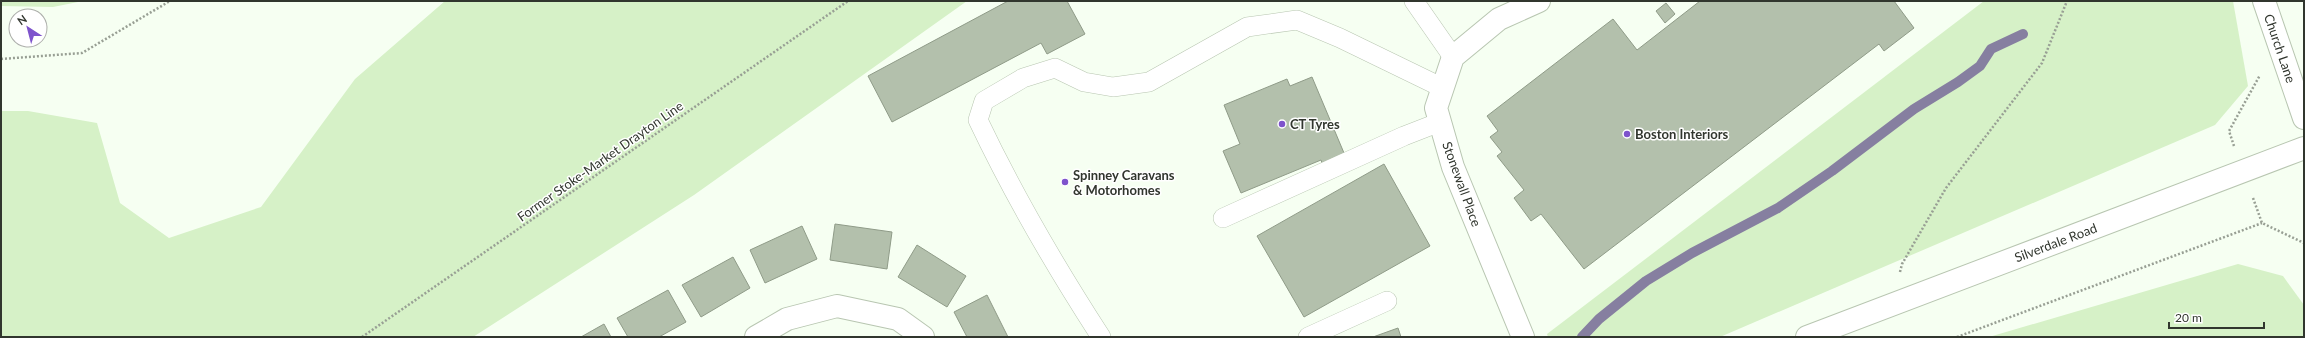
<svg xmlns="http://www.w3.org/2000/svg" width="2305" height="338" font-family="Lato,sans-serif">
  <rect width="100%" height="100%" fill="#f6fff2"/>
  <!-- green -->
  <g fill="#d6f1c7">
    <path d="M 1,1 L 83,1 L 53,7 L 1,6 Z"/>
    <path d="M 445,1 L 967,1 L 694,195 L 473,337 L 1,337 L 1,111 L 28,111 L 97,123 L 120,203 L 169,238 L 261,207 L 355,79 Z"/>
    <path d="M 1984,1 L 2233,1 L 2248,86 L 2215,125 L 1720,337 L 1548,337 L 1547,334 Z"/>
    <path d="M 2238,264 L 2283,276 L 2304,305 L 2304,337 L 1989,337 Z"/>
  </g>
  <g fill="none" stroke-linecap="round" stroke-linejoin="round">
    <!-- stream -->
    <path stroke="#867fa0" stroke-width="10" d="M 1582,337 L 1599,319 L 1646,281 L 1692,253 L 1778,208 L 1832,171 L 1914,109 L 1958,82 L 1980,66 L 1991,49 L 2023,34"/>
  </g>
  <!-- building -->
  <g fill="#b3c0ac" stroke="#8f9b88">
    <path d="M 1008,1 L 1067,1 L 1085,34 L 1047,54 L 1041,43 L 892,122 L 868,76 Z"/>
    <path d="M 1700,1 L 1894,1 L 1914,28 L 1884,51 L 1879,44 L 1584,269 L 1541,214 L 1531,221 L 1514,198 L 1524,190 L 1497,156 L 1502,152 L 1490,137 L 1498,131 L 1487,116 L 1613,19 L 1637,50 Z"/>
    <path d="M 1666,3 L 1675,14 L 1665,23 L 1656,11 Z"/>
    <path d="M 1312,77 L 1344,153 L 1322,163 L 1321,160 L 1241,193 L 1223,151 L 1240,144 L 1224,105 L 1287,79 L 1290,86 Z"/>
    <path d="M 1384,164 L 1430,246 L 1304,317 L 1257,236 Z"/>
    <path d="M 835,224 L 892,232 L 887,269 L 830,260 Z"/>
    <path d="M 802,226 L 817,259 L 765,283 L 750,250 Z"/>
    <path d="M 917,245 L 966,276 L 947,307 L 898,277 Z"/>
    <path d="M 733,257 L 750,288 L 701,317 L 682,285 Z"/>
    <path d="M 668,290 L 686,322 L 659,337 L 628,337 L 617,318 Z"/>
    <path d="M 987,295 L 1008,337 L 967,337 L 954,312 Z"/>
    <path d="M 604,324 L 611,337 L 581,337 Z"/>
    <path d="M 1398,328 L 1401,337 L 1373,337 Z"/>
  </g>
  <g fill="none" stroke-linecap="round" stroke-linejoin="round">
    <!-- service casing -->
    <g stroke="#b8c6b1" stroke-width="20">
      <g id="service">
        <path d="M 1414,1 L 1453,57"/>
        <path d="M 1223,218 L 1404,136 L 1440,122"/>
        <path d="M 1101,337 C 1055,266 1014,196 978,120 L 984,101 L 1023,78 L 1055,68 L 1084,82 L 1113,87 L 1149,82 L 1247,27 L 1297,20 L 1340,38 L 1443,88"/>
        <path d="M 1308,337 L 1387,301"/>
      </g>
    </g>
    <!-- minor casing -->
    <g stroke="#b8c6b1" stroke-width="24">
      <g id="minor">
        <path d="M 756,337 L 787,319 L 837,306 L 898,319 L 923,337"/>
        <path d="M 1523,337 L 1453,167 L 1436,108 L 1453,57 L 1499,19 L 1539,1"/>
      </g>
    </g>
    <!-- secondary casing -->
    <g stroke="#b8c6b1" stroke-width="24">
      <g id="secondary">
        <path id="s1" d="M 2264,1 L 2304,118"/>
        <path id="s2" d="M 1807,337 L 2304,148"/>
      </g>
    </g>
    <!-- path -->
    <g stroke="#989f94" stroke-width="2.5" stroke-dasharray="2 2" stroke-linecap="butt">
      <path d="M 1,59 L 82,53 L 170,1"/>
      <path d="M 2234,146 L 2229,131 L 2260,75"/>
      <path d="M 2253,198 L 2262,223 L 2304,243"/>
      <path d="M 1900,272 L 1902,264 L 1946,188 L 2042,63 L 2067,1"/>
      <path d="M 362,337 L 848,1"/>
      <path d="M 1957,337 L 2262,223"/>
    </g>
    <!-- service -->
    <use href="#service" stroke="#fff" stroke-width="19"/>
    <!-- minor -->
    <use href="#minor" stroke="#fff" stroke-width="22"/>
    <!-- secondary -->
    <use href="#secondary" stroke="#fff" stroke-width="22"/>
  </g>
  <!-- markers -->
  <g fill="#7e53cc" stroke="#fff" stroke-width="1.5">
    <circle cx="1282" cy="124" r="4"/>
    <circle cx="1627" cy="134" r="4"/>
    <circle cx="1065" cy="182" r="4"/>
  </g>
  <g text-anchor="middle" stroke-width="3" stroke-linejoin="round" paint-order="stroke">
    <!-- street labels -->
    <g font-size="13" fill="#31362e" stroke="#fff">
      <text dy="5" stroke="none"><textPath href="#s1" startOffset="50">Church Lane</textPath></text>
      <text transform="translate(600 161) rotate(-35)" y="5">Former Stoke-Market Drayton Line</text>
      <text transform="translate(1462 184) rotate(70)" y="5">Stonewall Place</text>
      <text dy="5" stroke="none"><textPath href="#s2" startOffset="266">Silverdale Road</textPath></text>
    </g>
    <!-- poi labels -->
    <g font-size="13" font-weight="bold" fill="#31362e" stroke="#fff" text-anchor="start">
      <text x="1290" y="129">CT Tyres</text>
      <text x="1635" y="139">Boston Interiors</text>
      <text x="1073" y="180">Spinney Caravans<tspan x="1073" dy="15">&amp; Motorhomes</tspan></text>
    </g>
  </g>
  <!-- border -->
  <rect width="2305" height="338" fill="none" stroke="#31362e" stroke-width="4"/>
  <!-- north arrow -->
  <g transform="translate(28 28) rotate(324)"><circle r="19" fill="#ffffff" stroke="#adafab"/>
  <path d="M0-3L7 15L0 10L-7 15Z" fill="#7e53cc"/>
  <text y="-6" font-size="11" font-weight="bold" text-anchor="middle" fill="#31362e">N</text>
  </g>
  <!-- scale -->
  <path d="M2169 322v6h95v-6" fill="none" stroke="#31362e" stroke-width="2"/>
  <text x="2175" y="322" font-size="12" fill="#31362e" stroke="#ffffff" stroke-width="3" paint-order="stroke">20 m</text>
</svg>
